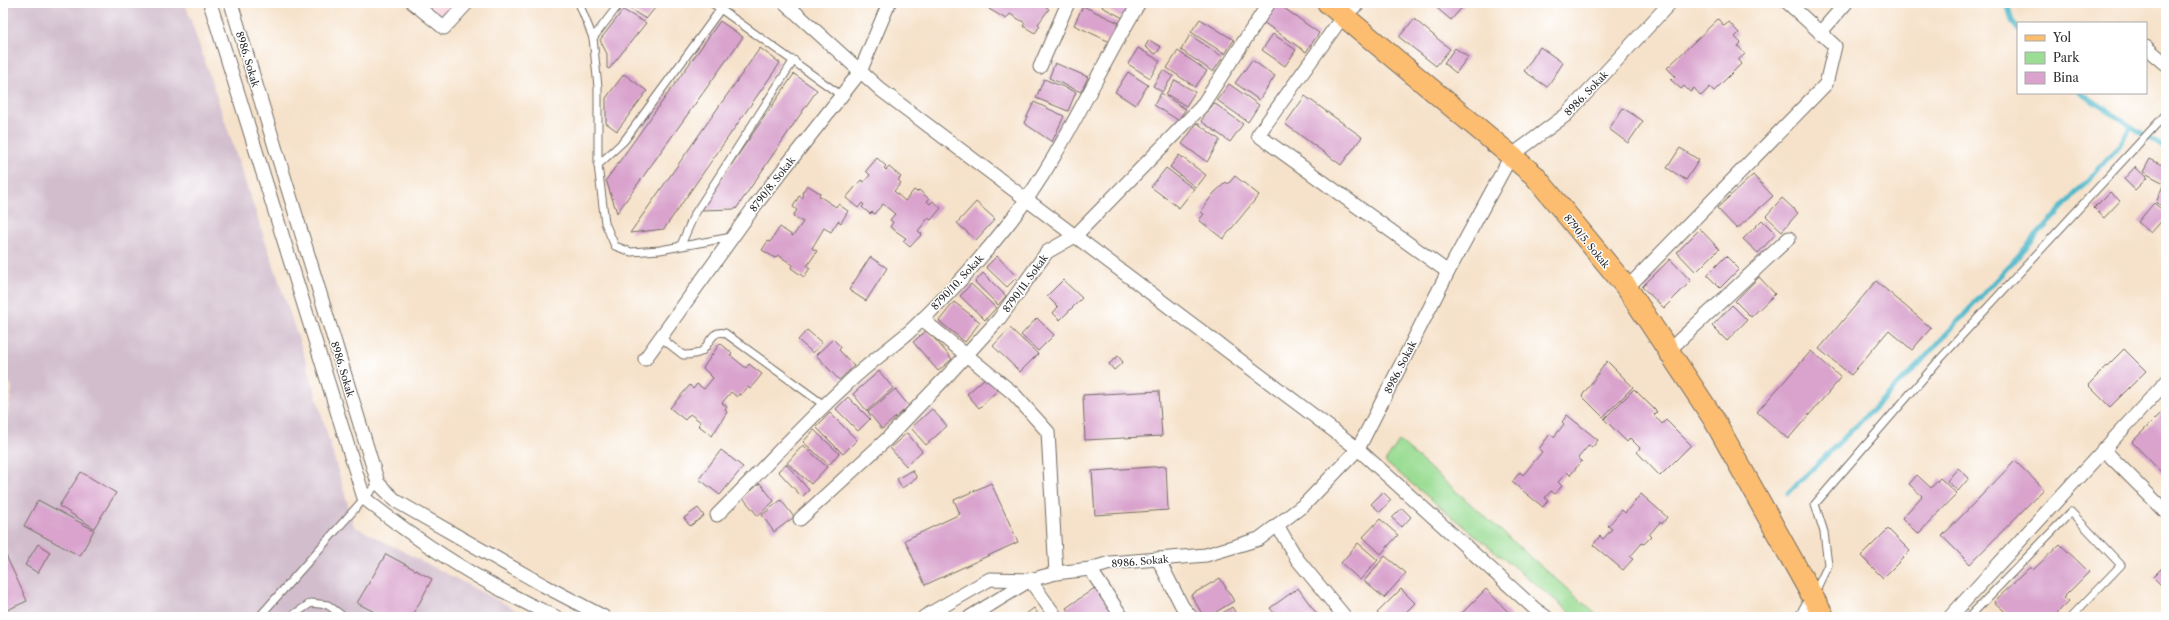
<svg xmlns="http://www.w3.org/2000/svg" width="2169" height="620" font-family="'Libre Caslon Text',serif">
  <rect width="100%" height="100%" fill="#fff"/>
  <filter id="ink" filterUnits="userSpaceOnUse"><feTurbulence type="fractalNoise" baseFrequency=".025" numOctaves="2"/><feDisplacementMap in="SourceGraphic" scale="8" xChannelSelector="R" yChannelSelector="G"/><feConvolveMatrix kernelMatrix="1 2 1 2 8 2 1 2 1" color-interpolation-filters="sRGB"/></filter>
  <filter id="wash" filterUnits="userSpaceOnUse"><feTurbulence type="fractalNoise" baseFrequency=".012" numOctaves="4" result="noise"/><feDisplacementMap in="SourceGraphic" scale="16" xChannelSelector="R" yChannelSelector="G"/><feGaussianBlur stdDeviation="0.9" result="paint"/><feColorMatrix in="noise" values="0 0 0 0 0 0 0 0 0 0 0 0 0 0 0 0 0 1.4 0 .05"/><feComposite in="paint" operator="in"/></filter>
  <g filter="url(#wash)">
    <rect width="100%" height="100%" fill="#f6e2ca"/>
    <!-- built -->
    <path fill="#f5cfdb" d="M 420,3 L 464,3 L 446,23 Z"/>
    <!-- industrial -->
    <path fill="#d1bdcc" d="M 10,3 L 185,3 L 307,364 L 354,526 L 530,617 L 3,617 L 3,439 L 12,388 L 3,370 L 3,21 Z"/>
    <!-- green -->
    <path fill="#9bdd94" stroke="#638460" d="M 1399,441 L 1599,617 L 1576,617 L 1385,462 Z"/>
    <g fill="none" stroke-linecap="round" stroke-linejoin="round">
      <!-- stream -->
      <g stroke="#4db8ca" stroke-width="5">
        <path d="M 2007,3 L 2012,21 L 2018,30"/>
        <path d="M 2080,93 L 2166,149"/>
        <path d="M 1788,493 L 1917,366 L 2118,147 L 2131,127"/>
      </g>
    </g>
    <g id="blocks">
      <!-- building -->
      <g fill="#d9a3cd">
        <path d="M 627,3 L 659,3 L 646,19 L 625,6 Z"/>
        <path d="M 993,3 L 1049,3 L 1046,7 L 1049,9 L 1038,24 L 1040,26 L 1035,33 L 1023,26 L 1025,23 L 1010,14 L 1006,19 L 989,9 Z"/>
        <path d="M 1104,3 L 1131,3 L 1123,18 L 1102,7 Z"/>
        <path d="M 1277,3 L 1319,33 L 1306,52 L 1263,22 Z"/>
        <path d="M 1431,3 L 1466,3 L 1451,20 Z"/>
        <path d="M 2159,3 L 2166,3 L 2166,10 Z"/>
        <path d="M 1083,6 L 1119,23 L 1110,42 L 1074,25 Z"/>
        <path d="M 623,10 L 646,23 L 609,69 L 607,68 L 607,54 L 600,40 Z"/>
        <path d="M 1200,19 L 1234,40 L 1225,54 L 1191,32 Z"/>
        <path d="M 1414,19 L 1450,49 L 1436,66 L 1399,37 Z"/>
        <path d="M 1718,19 L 1724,26 L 1729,22 L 1739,33 L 1735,37 L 1741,43 L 1738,46 L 1745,54 L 1738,60 L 1741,64 L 1714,91 L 1710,87 L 1701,96 L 1694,88 L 1690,92 L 1684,86 L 1681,89 L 1671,80 L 1675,76 L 1667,68 Z"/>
        <path d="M 720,21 L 743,37 L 617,213 L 606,180 Z"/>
        <path d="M 1273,34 L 1296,50 L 1285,66 L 1262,50 Z"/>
        <path d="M 1190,35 L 1223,57 L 1213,72 L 1181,50 Z"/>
        <path d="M 1149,40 L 1161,47 L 1156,54 L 1145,47 Z"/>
        <path d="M 1540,47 L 1563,63 L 1547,87 L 1524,71 Z"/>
        <path d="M 760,48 L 780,63 L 664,229 L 630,233 Z"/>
        <path d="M 1138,48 L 1160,61 L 1150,78 L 1128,64 Z"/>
        <path d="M 1455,48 L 1468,57 L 1456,73 L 1444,63 Z"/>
        <path d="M 1178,51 L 1207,71 L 1195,87 L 1167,68 Z"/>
        <path d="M 1252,60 L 1275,76 L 1259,100 L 1235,83 Z"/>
        <path d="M 1055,63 L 1088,77 L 1081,92 L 1049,78 Z"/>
        <path d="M 1163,70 L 1173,76 L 1162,92 L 1153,86 Z"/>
        <path d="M 1128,72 L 1148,85 L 1135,105 L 1115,92 Z"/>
        <path d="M 624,74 L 647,91 L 617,131 L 606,123 L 606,98 Z"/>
        <path d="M 794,74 L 817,90 L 736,209 L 700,210 Z"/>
        <path d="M 1044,79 L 1076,92 L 1068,111 L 1036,98 Z"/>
        <path d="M 1175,80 L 1195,92 L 1186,106 L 1166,94 Z"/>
        <path d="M 1229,84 L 1259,105 L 1248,122 L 1217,100 Z"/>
        <path d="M 1161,93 L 1186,109 L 1178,120 L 1154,105 Z"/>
        <path d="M 1305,96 L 1362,137 L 1341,165 L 1285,124 Z"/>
        <path d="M 1034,102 L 1064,116 L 1052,142 L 1024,123 Z"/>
        <path d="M 1214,103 L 1243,124 L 1230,142 L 1201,121 Z"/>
        <path d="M 1623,108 L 1643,121 L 1628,143 L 1609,129 Z"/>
        <path d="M 1197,123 L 1220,140 L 1207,162 L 1182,144 Z"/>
        <path d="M 1680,148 L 1699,160 L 1686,180 L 1667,168 Z"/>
        <path d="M 1179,155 L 1206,175 L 1196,188 L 1170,167 Z"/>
        <path d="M 877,158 L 886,166 L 884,168 L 886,170 L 889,167 L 901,177 L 898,180 L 901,183 L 894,191 L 905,201 L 914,190 L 917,192 L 919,190 L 929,199 L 927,201 L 930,204 L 933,201 L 941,208 L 931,220 L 928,218 L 918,231 L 922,234 L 910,247 L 903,241 L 906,238 L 890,227 L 893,222 L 890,220 L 895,214 L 883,204 L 874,214 L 872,212 L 870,214 L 862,207 L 864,205 L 862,203 L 858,208 L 846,198 L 861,180 L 864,182 L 870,175 L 866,171 Z"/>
        <path d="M 2150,159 L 2166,167 L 2166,207 L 2156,203 L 2164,183 L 2143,172 Z"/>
        <path d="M 2135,167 L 2147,178 L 2135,190 L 2124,179 Z"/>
        <path d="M 1166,168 L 1194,189 L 1179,208 L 1151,187 Z"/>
        <path d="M 1753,175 L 1773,196 L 1737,229 L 1717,208 Z"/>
        <path d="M 1235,176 L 1259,195 L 1223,239 L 1199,220 L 1204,214 L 1201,212 L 1203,208 L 1214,193 L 1226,182 L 1228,184 Z"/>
        <path d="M 807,185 L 820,193 L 819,196 L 836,207 L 838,204 L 848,211 L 841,223 L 838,221 L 831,232 L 824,228 L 812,248 L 817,251 L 807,266 L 810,268 L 804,277 L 791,268 L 793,265 L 778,255 L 775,258 L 762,250 L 768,241 L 770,242 L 780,227 L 793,236 L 803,222 L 793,216 L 797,210 L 793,207 L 799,196 L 802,198 L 804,195 L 802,193 Z"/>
        <path d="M 2110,192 L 2120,201 L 2104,218 L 2094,208 Z"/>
        <path d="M 1782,198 L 1798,213 L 1782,231 L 1766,216 Z"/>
        <path d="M 976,202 L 995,219 L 976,240 L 957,223 Z"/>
        <path d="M 2154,203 L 2166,213 L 2166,216 L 2151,233 L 2138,222 Z"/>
        <path d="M 1762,220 L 1776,234 L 1758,253 L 1743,239 Z"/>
        <path d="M 1700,229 L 1719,249 L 1696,272 L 1677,252 Z"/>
        <path d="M 997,256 L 1017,277 L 1007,287 L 986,267 Z"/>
        <path d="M 1726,256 L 1739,269 L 1720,288 L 1707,275 Z"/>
        <path d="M 870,257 L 887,268 L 866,301 L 849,290 Z"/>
        <path d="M 1670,259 L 1691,281 L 1664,308 L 1642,287 Z"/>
        <path d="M 983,273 L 1006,296 L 998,305 L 975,282 Z"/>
        <path d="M 1759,277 L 1775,294 L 1751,317 L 1735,301 Z"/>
        <path d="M 1063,280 L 1082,298 L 1060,320 L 1053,313 L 1058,307 L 1047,296 Z"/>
        <path d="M 1876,281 L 1931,328 L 1912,350 L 1889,330 L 1851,375 L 1819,349 Z"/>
        <path d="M 971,284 L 996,308 L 985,320 L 960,296 Z"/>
        <path d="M 954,302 L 980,322 L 965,342 L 939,321 Z"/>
        <path d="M 1732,305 L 1747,320 L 1727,341 L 1712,326 Z"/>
        <path d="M 1037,318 L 1054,335 L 1038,351 L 1021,335 Z"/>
        <path d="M 1010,328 L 1038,354 L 1020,372 L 993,346 Z"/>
        <path d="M 807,330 L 822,343 L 813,353 L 798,340 Z"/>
        <path d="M 927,330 L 952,359 L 938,371 L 913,342 Z"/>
        <path d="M 833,339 L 841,347 L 839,350 L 854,366 L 839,380 L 816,355 Z"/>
        <path d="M 720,343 L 732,353 L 730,355 L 746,368 L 749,364 L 762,374 L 750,389 L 748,387 L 741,395 L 739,394 L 737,397 L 731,392 L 722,403 L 727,407 L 725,410 L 727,412 L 712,436 L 698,425 L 701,422 L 690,414 L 685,420 L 670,408 L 690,385 L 693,389 L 697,384 L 704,389 L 713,378 L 703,368 Z"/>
        <path d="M 2124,349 L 2146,371 L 2110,407 L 2088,385 Z"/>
        <path d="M 1811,351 L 1841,378 L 1788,439 L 1757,412 Z"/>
        <path d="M 1118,356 L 1123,362 L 1114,370 L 1109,364 Z"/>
        <path d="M 1607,361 L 1633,387 L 1603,417 L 1582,396 Z"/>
        <path d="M 879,371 L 893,388 L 867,411 L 853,394 Z"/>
        <path d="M 986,377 L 998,390 L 979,408 L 967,394 Z"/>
        <path d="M 895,389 L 909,406 L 882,429 L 868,412 Z"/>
        <path d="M 1634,389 L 1657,412 L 1654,415 L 1662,424 L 1666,420 L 1691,445 L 1660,476 L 1637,452 L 1640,448 L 1630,438 L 1627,442 L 1604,419 Z"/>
        <path d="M 1159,391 L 1162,436 L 1085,440 L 1083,395 Z"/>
        <path d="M 848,397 L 870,419 L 858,431 L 836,409 Z"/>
        <path d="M 2166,408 L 2166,477 L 2132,442 Z"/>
        <path d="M 932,409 L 947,426 L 926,445 L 911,428 Z"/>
        <path d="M 830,413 L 857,440 L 843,454 L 816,427 Z"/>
        <path d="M 1567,415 L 1598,440 L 1592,448 L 1589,445 L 1578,458 L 1582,461 L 1570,475 L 1567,472 L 1558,482 L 1562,486 L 1555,494 L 1551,491 L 1545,498 L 1548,500 L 1543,507 L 1512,482 L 1520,472 L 1523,475 L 1542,452 L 1539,449 L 1550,434 L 1554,437 L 1564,424 L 1562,422 Z"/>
        <path d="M 814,430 L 839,453 L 829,465 L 803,442 Z"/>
        <path d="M 907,433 L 922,451 L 906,466 L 890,448 Z"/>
        <path d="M 803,445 L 827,467 L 811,484 L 787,463 Z"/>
        <path d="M 721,450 L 743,467 L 720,495 L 699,479 Z"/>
        <path d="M 2015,461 L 2044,489 L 1970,564 L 1942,536 Z"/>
        <path d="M 786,464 L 809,490 L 802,497 L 778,471 Z"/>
        <path d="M 1166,466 L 1168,510 L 1095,515 L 1092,471 Z"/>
        <path d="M 1958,468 L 1969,478 L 1958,491 L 1947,481 Z"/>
        <path d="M 912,470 L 917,478 L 902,488 L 897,479 Z"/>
        <path d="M 81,472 L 116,493 L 94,528 L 59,506 Z"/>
        <path d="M 1917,475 L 1931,488 L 1940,478 L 1957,494 L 1918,534 L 1902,518 L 1922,496 L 1909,484 Z"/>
        <path d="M 760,483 L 774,501 L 758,516 L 743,498 Z"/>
        <path d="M 991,483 L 1018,542 L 925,585 L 905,540 L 960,514 L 954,500 Z"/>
        <path d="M 1383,492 L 1391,500 L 1380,512 L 1371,504 Z"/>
        <path d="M 1641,494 L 1667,517 L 1662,524 L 1660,522 L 1649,535 L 1651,537 L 1644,544 L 1642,543 L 1630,557 L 1633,559 L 1623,570 L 1593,545 L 1600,536 L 1603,539 L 1612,529 L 1608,526 L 1622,510 L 1625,513 Z"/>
        <path d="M 38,500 L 94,530 L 80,556 L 24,526 Z"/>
        <path d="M 781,500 L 794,517 L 774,532 L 762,515 Z"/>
        <path d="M 698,508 L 704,516 L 690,526 L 684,518 Z"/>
        <path d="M 1402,508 L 1411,517 L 1402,527 L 1392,518 Z"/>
        <path d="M 1380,519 L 1398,535 L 1381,554 L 1363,537 Z"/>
        <path d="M 1888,529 L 1910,551 L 1883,578 L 1861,556 Z"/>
        <path d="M 1358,543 L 1378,560 L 1360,580 L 1341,563 Z"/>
        <path d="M 38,544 L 50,552 L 38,573 L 25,565 Z"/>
        <path d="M 2060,544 L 2089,572 L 2063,598 L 2068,602 L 2053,617 L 2011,617 L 1994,602 L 2030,567 L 2033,570 Z"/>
        <path d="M 3,549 L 27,601 L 7,610 L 3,602 Z"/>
        <path d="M 386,554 L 432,579 L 412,617 L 384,617 L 357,603 Z"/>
        <path d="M 1385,556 L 1406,573 L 1384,598 L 1364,581 Z"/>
        <path d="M 2166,564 L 2166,590 L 2153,577 Z"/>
        <path d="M 1220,578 L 1234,601 L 1208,617 L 1204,617 L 1191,595 Z"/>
        <path d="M 1096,587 L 1113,611 L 1105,617 L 1072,617 L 1066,608 Z"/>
        <path d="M 1298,588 L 1319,617 L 1277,617 L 1270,608 Z"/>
        <path d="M 1401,589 L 1415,603 L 1401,617 L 1381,617 L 1377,613 Z"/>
        <path d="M 1486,589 L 1511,615 L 1509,617 L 1458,617 Z"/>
        <path d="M 1232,607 L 1238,617 L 1216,617 Z"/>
        <path d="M 1034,608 L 1040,617 L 1022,617 Z"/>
      </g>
    </g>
  </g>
  <g filter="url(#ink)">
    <use href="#blocks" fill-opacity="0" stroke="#726b63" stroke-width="1"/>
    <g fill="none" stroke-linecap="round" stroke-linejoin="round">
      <!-- service casing -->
      <g stroke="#726b63" stroke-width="9">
        <g id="service">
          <path d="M 579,3 L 593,38 L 598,87 L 598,165 L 605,223 L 615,246 L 631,252 L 660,250 L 732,237"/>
          <path d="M 712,3 L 842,96"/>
          <path d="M 593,38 L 620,3"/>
          <path d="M 598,165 L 624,141 L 720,10"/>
          <path d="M 681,245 L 694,215 L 794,60"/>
          <path d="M 660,337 L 683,355 C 689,355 697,355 702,351 C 710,344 711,330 725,333 L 824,405"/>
          <path d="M 1815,592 L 1828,565 L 1824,532 L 1815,504 L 1940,359 L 2166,114"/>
          <path d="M 259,617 L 378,483"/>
          <path d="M 290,617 L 311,603 L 328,605 L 344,617"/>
          <path d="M 1969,617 L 2071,512 L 2121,565 L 2071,617"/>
        </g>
      </g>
      <!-- minor casing -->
      <g stroke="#726b63" stroke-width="15">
        <g id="minor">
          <path d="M 210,3 L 364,498 C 421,544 489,587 556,617"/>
          <path d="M 231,3 L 378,483 L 396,501 L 543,585 L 604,617"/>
          <path d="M 413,3 L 444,28 L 467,3"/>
          <path d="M 785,3 L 881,90 L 1358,449 L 1535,609 L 1546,617"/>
          <path d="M 1359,3 L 1343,16 L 1258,135 L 1448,272"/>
          <path d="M 1820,33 L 1846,3"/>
          <path d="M 2146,47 L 2166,64"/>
          <path d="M 1040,67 L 1068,3"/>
          <path d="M 1627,288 L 1826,84 L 1835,46 L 1788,3"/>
          <path d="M 922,319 L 1013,393 L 1048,432 L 1056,573"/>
          <path d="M 1668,351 L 1789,238"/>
          <path d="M 645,359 L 757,203 L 860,72 L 889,3"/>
          <path d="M 2103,449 L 2166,512"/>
          <path d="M 717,515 C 760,472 800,427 845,386 C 865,366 888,350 909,332 C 945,299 979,261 1009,223 C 1062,156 1095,75 1139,3"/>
          <path d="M 800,519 L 886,440 L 949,374 L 999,319 L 1047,252 L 1075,236 L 1201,107 L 1269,3"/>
          <path d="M 1277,525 L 1297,559 L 1345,617"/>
          <path d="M 1158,559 L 1182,606 L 1191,617"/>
          <path d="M 1090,569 L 1122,617"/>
          <path d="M 1030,580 L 1056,617"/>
          <path d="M 924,617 L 990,579 L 1030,580"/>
          <path d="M 970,617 L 1030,580 L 1056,573 L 1090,569 L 1110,563 L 1206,555 L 1259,539 L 1305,504 L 1358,449 L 1448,272 L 1511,156 L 1566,115 L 1670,3"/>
          <path d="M 1802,617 L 1812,598"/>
          <path d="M 1950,617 L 2166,382"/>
        </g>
      </g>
      <!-- primary casing -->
      <g stroke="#726b63" stroke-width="23">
        <path id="primary" d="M 1328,3 L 1534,175 L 1627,288 L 1713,418 L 1824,617"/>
      </g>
      <!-- service -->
      <use href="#service" stroke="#fff" stroke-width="7"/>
      <!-- minor -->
      <use href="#minor" stroke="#fff" stroke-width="13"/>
      <!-- primary -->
      <use href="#primary" stroke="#fcbd6f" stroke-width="21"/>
    </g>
  </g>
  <g text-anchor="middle" stroke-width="3" stroke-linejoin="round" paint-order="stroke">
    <!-- street labels -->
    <g font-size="10" fill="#2b2b2b" stroke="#fff">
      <text transform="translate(248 59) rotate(73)" y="4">8986. Sokak</text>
      <text transform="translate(1586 93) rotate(-46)" y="4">8986. Sokak</text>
      <text transform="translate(772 184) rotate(-52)" y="4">8790/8. Sokak</text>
      <text transform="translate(1587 241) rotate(51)" y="4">8790/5. Sokak</text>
      <text transform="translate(957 282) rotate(-47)" y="4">8790/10. Sokak</text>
      <text transform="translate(1025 283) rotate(-54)" y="4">8790/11. Sokak</text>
      <text transform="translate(1400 367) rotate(-63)" y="4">8986. Sokak</text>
      <text transform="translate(343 369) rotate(73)" y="4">8986. Sokak</text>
      <text transform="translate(1140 561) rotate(-5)" y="4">8986. Sokak</text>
    </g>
  </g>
  <!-- margin -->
  <rect width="2169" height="620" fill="none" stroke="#fff" stroke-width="16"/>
  <!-- legend -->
  <rect x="2017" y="22" width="130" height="72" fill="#ffffff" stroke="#aaaaaa"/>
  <rect x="2025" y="35" width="20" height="6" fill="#fcbd6f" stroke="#aaaaaa"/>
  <text x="2053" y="42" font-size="12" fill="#2b2b2b">Yol</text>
  <rect x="2025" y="52" width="20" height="12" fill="#9bdd94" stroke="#aaaaaa"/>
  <text x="2053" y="62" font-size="12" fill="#2b2b2b">Park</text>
  <rect x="2025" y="72" width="20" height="12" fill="#d9a3cd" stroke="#aaaaaa"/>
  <text x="2053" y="82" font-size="12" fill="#2b2b2b">Bina</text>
</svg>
